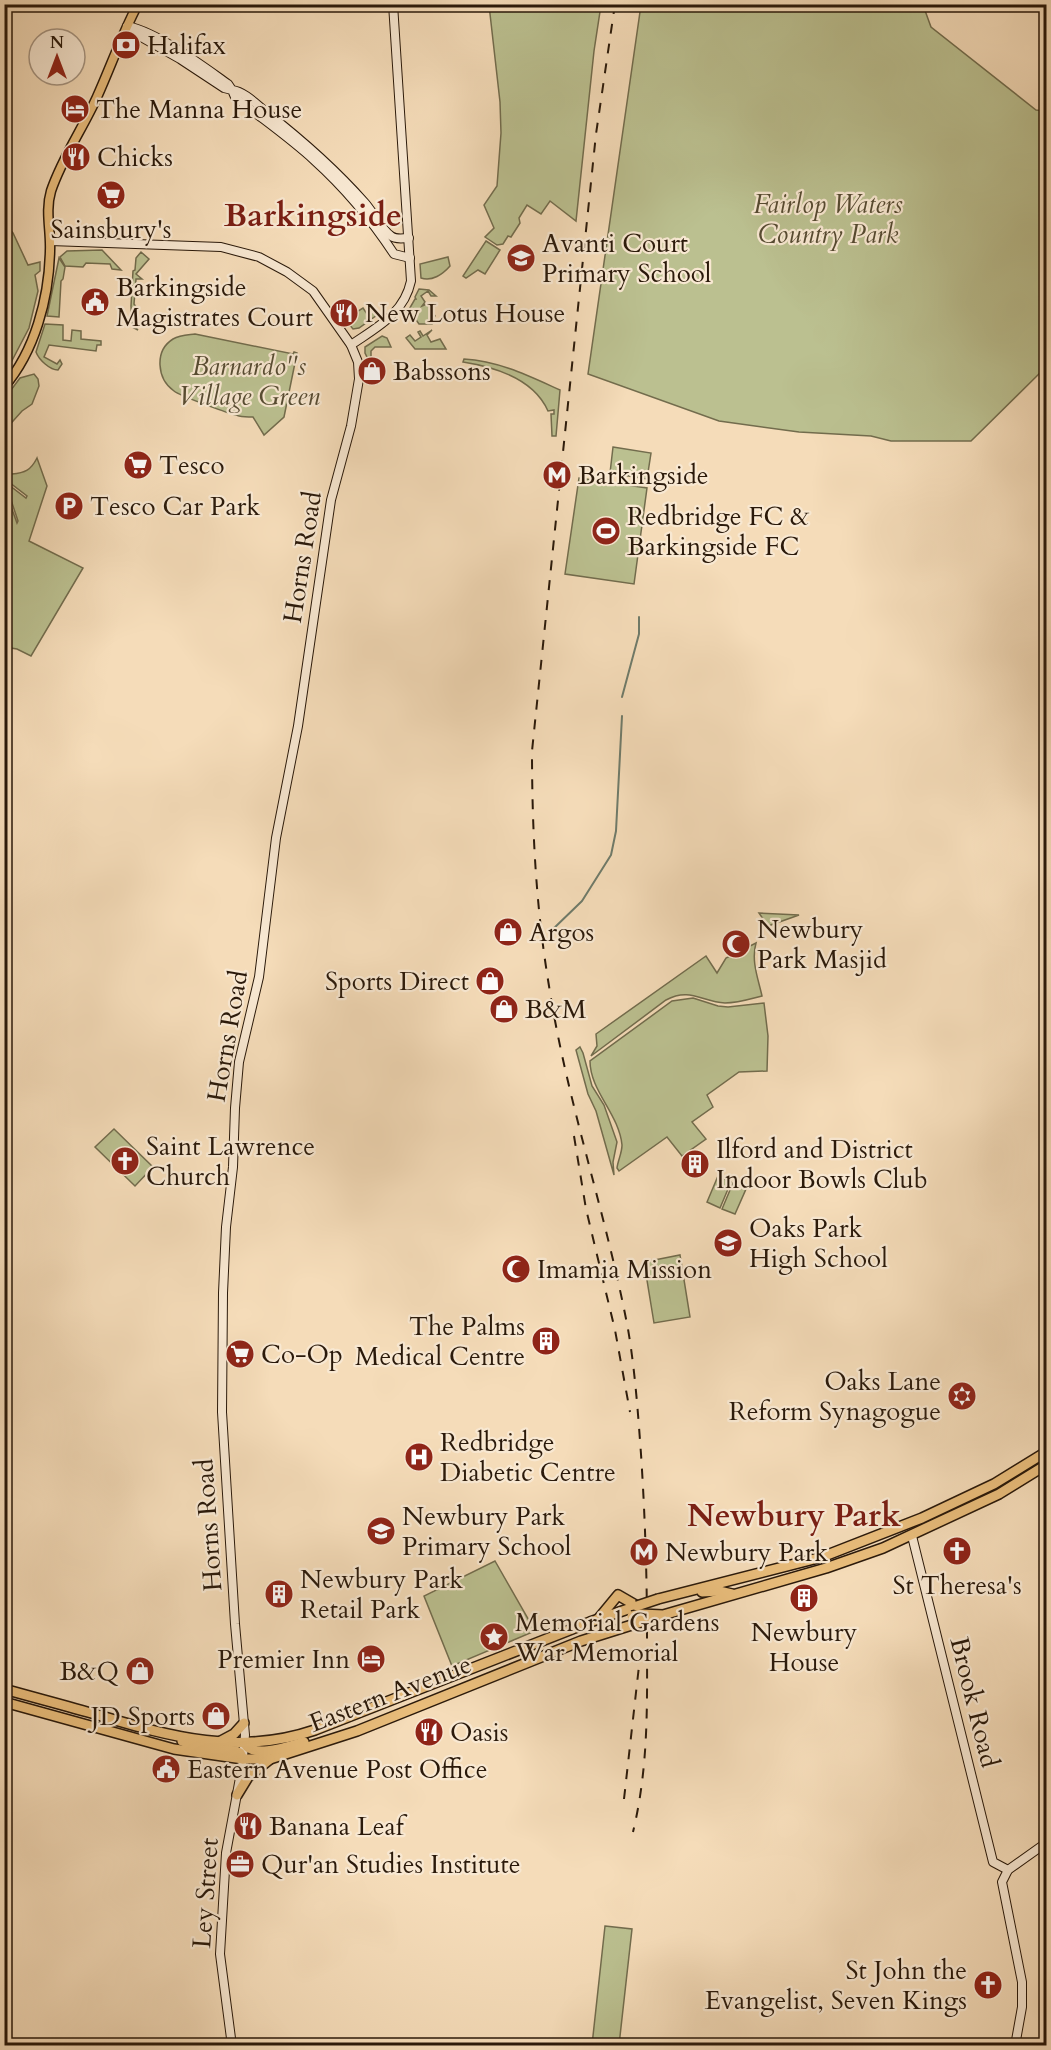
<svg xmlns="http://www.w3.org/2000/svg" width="1051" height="2050" font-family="Cardo,serif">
  <rect width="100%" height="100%" fill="#f5dcb9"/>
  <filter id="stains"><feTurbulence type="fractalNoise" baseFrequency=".00333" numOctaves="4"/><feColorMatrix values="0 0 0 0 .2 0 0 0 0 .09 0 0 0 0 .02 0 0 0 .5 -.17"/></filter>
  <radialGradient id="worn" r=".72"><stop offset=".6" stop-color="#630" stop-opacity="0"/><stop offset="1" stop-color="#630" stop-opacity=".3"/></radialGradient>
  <!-- green -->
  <g fill="#bbc090" stroke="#726c4d" stroke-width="1.5">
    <path d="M 489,5 L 601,5 L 594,51 L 576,221 L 550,201 L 541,214 L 527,205 L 519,218 L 520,223 L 511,237 L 508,236 L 503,244 L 497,245 L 485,237 L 494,228 L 484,205 L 497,186 L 501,133 L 500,102 Z"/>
    <path d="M 641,5 L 923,5 L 931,27 L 1036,110 L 1046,111 L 1046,367 L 971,441 L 891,441 L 871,436 L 799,432 L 719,421 L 588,374 Z"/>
    <path d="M 5,224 L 13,233 L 28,265 L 40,262 L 40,271 L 35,275 L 38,291 L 29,328 L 5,374 Z"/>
    <path d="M 486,241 L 500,250 L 485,274 L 478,270 L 466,278 L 463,276 Z"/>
    <path d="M 102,250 L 121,270 L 112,269 L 110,264 L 86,263 L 83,267 L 65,266 L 60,257 L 67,251 Z"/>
    <path d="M 141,252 L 149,259 L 136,274 L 142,279 L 136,279 L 134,304 L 136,307 L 133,310 L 137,315 L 133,320 L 137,323 L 134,326 L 138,330 L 132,327 L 131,306 L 133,271 L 135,270 L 136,258 Z"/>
    <path d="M 448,257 L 450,266 C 443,274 432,282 421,278 L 420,264 Z"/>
    <path d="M 59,258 L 65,267 L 63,279 L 61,281 L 59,317 L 47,316 Z"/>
    <path d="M 419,289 L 429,290 L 436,296 L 431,296 L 428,291 L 421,296 L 425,302 L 422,306 L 427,304 L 435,316 L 432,319 L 432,324 L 419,324 L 414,317 L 412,319 L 404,318 L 415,299 L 416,299 L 415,297 Z"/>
    <path d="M 363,308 L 367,314 L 374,310 L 377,315 L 359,328 L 353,329 L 344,318 L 354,311 L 355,313 Z"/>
    <path d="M 45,324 L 63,325 L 63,340 L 71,341 L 72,330 L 81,331 L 81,339 L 101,341 L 101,345 L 97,345 L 96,351 L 49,345 L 44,357 L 57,364 L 60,360 L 62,364 L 58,370 C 50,370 39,360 36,352 Z"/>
    <path d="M 432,330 L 427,335 L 431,342 L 440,339 L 446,349 L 415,349 L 406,338 L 410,335 L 415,341 L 421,337 L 418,332 L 420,331 L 423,336 Z"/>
    <path d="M 195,334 L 293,354 L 294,352 L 297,353 L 284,417 L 264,435 L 253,417 C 249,417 244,417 239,416 C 230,414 180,396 174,391 C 157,379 154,351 173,339 C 180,335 188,335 195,334 Z"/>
    <path d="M 382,336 L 387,338 L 391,347 L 375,347 L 371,351 L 371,358 L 368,359 L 365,353 L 365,347 Z"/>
    <path d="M 464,359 C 499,361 529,376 560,390 L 556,436 L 552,436 L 551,414 L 554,414 L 554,410 L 548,411 C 534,379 495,367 463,362 Z"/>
    <path d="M 34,374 L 38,379 L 39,386 L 32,404 L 22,411 L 5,430 L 5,398 L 20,378 Z"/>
    <path d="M 613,447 L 651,453 L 647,479 L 610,473 Z"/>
    <path d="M 37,458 L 47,486 L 29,541 L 83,568 L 31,656 L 17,649 L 5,647 L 5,490 L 17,523 L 18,521 L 5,482 L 26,498 L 27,496 L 5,479 L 4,469 L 12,474 C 25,473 31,470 37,458 Z"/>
    <path d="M 579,478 L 647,488 L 634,584 L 565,574 Z"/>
    <path d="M 759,913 L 799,915 L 768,926 Z"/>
    <path d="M 756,943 C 751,961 758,978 762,996 C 750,999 738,1003 725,1003 C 702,1002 690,987 666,1000 L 591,1056 L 597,1046 L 596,1034 L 706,956 L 717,973 L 726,958 Z"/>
    <path d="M 693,998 L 718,1006 L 728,1007 L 764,1003 L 768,1036 L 767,1071 L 739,1072 L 707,1095 L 713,1107 L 692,1122 L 706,1139 L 682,1156 L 667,1137 L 619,1171 L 617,1168 C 618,1160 622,1153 622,1145 C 619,1114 590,1091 590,1061 L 672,1001 Z"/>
    <path d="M 580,1047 L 583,1053 L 592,1086 L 604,1105 L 617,1142 L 613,1162 L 614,1175 L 596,1111 L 588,1094 L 576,1050 Z"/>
    <path d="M 114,1129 L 153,1167 L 135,1186 L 95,1147 Z"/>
    <path d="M 718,1176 L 731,1182 L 720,1208 L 707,1202 Z"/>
    <path d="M 733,1183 L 746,1189 L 735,1214 L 722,1209 Z"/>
    <path d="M 680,1255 L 690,1317 L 654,1323 L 644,1262 Z"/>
    <path d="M 495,1561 L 535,1631 L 452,1666 L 424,1596 Z"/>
    <path d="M 605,1926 L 632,1929 L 619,2045 L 592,2045 Z"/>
  </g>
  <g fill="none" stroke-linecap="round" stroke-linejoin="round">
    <!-- stream -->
    <g stroke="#6f7b6a" stroke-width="2">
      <path d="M 622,697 L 639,634 L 639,617"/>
      <path d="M 551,931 L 582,901 L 611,855 L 616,831 L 622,716"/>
    </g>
    <!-- secondary casing -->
    <g stroke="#2a190a" stroke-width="10">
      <g id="secondary">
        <path d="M 127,26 L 134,33 L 180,59 L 224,88 L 232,90 L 235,97 C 261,118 289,137 314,160 C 345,188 371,219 394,254 L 410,258"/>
        <path d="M 128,26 C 160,34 201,65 228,84 L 232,90 C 245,92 256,104 266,112 C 302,140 335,169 365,203 C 373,212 382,230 391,236 C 396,240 403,238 409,238"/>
        <path d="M 50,241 L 221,247 L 259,257 L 287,272 L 313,291 L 351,345 L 358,362 L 359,379 L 351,426 L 331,500 L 298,726 L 276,838 L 259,977 L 239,1062 L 235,1108 L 233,1167 L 226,1227 L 223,1293 L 222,1412 L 235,1624 L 245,1735 L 242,1767 L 226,1853 L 220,1954 L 232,2046"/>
        <path d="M 351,345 C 377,327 404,314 411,281 L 393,4"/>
        <path d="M 912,1536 L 993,1862 L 1008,1870"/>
        <path d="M 1015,2046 L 1022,2007 L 1022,1982 L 1002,1882 L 1008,1870 L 1046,1843"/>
      </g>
    </g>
    <!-- primary casing -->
    <g stroke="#2a190a" stroke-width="11">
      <path id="primary" d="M 4,387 C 35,351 49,298 50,251 C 51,231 45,211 51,191 C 62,158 83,128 97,97 C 111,66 122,34 138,4"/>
    </g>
    <!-- highway casing -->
    <g stroke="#2a190a" stroke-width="12">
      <g id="highway">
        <path d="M 702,1592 L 719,1591 L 732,1594"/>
        <path d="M 658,1599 L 822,1557 L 922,1518 L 994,1484 L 1046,1452"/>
        <path d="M 663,1615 L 826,1568 L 883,1548 L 999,1494 L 1046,1465"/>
        <path d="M 599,1618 L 618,1595 L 637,1606"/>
        <path d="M 4,1689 C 36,1698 67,1706 98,1715 C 172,1737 239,1756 315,1730 L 590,1622 L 637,1606"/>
        <path d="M 4,1702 L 174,1749 L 243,1759 L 270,1759 L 357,1731 L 581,1641 L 635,1624"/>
        <path d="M 182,1741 L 199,1747 L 236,1751 L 240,1753 L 243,1759"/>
        <path d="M 219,1742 L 234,1734 L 244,1723"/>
        <path d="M 245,1744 C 254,1759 289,1746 304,1742"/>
        <path d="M 237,1795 L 248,1777 L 270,1759"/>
      </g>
    </g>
    <!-- secondary -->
    <use href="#secondary" stroke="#f8e8d2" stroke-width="8"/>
    <!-- primary -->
    <use href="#primary" stroke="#eabe7c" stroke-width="8"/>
    <!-- highway -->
    <use href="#highway" stroke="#eabe7c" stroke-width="9"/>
    <!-- rail -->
    <g stroke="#2a190a" stroke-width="2" stroke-dasharray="10 10" stroke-linecap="butt">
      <path d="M 615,4 L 596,134 L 532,751 C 532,830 536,908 549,986 C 567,1102 606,1213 628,1329 C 635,1370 638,1413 641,1454 C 645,1515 647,1575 647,1635 C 647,1704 649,1765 633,1832"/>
      <path d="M 574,1136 L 586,1209 L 615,1330 L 630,1412"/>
      <path d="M 624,1799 L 640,1657"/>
    </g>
    <!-- highway-bridge casing -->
    <g stroke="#2a190a" stroke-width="12" stroke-linecap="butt">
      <g id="highway-bridge">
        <path d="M 637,1606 L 658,1599"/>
        <path d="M 632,1616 L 641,1614 L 663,1615"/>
        <path d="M 635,1624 L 655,1618"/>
      </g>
    </g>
    <!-- highway-bridge -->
    <use href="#highway-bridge" stroke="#eabe7c" stroke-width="9"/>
  </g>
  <!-- icons -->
  <defs>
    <g id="bank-disc" transform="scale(1.5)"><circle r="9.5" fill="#8f2418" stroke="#f8e8d2"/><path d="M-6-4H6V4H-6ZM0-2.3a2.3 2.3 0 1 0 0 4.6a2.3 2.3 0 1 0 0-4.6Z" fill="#fff"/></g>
    <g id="hotel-disc" transform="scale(1.5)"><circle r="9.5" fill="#8f2418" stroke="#f8e8d2"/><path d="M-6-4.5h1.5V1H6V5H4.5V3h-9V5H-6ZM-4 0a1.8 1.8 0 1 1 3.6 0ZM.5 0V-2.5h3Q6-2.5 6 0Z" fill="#fff"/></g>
    <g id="restaurant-disc" transform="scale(1.5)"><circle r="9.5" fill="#8f2418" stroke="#f8e8d2"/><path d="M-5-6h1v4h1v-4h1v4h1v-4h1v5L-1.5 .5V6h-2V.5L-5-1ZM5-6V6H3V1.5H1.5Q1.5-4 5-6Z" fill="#fff"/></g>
    <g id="supermarket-disc" transform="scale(1.5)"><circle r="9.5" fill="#8f2418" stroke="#f8e8d2"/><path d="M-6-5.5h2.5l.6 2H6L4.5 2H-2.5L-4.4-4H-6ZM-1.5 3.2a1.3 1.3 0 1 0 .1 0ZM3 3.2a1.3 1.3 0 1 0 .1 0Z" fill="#fff"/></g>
    <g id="school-disc" transform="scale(1.5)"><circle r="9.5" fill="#8f2418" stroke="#f8e8d2"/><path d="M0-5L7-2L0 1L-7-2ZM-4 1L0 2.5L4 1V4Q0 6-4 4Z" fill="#fff"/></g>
    <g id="civic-disc" transform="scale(1.5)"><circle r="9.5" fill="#8f2418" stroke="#f8e8d2"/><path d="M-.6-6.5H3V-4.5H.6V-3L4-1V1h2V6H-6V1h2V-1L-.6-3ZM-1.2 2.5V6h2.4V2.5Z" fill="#fff"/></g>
    <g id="shop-disc" transform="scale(1.5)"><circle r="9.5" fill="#8f2418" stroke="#f8e8d2"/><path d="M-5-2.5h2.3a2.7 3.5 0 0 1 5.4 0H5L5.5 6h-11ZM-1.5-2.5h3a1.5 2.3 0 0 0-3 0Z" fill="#fff"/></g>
    <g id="metro-disc" transform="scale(1.5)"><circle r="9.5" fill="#8f2418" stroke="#f8e8d2"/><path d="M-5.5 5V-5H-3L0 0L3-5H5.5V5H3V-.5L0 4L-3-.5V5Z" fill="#fff"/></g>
    <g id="parking-disc" transform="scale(1.5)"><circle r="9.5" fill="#8f2418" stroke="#f8e8d2"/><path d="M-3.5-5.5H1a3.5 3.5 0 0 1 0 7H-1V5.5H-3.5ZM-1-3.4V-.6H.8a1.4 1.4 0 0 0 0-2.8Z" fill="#fff"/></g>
    <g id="stadium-disc" transform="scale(1.5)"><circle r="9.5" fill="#8f2418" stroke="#f8e8d2"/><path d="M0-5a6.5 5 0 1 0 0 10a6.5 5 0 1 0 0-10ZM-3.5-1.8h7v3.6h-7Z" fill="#fff"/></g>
    <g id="mosque-disc" transform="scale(1.5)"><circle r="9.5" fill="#8f2418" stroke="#f8e8d2"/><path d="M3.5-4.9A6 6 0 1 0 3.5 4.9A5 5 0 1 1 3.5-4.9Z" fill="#fff"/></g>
    <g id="church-disc" transform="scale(1.5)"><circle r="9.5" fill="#8f2418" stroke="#f8e8d2"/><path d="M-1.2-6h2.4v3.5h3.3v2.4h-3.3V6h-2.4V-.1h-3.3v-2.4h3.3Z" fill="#fff"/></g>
    <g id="building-disc" transform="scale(1.5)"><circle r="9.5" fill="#8f2418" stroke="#f8e8d2"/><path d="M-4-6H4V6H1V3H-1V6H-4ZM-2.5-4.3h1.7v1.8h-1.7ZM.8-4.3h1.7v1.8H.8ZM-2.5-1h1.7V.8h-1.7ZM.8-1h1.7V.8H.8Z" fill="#fff"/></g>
    <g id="synagogue-disc" transform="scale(1.5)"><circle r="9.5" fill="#8f2418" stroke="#f8e8d2"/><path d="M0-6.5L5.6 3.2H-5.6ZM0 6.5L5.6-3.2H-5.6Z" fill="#fff"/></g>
    <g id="hospital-disc" transform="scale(1.5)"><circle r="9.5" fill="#8f2418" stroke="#f8e8d2"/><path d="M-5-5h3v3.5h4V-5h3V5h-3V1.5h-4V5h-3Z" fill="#fff"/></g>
    <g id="sight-disc" transform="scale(1.5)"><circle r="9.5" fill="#8f2418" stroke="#f8e8d2"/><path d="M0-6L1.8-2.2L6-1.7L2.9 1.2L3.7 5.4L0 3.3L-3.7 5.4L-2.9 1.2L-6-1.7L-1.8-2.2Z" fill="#fff"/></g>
    <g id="office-disc" transform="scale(1.5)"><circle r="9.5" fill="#8f2418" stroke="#f8e8d2"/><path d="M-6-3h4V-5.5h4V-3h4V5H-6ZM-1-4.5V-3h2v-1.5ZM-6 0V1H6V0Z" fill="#fff"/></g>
  </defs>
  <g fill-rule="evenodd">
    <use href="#bank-disc" x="126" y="45"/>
    <use href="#hotel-disc" x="75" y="109"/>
    <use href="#restaurant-disc" x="76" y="157"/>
    <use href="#supermarket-disc" x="111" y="195"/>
    <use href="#school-disc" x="521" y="258"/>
    <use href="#civic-disc" x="95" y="302"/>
    <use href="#restaurant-disc" x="344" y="313"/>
    <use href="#shop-disc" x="372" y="371"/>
    <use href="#supermarket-disc" x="138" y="465"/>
    <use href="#metro-disc" x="557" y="475"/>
    <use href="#parking-disc" x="69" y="506"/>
    <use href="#stadium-disc" x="606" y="531"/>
    <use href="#shop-disc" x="508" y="932"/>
    <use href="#mosque-disc" x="736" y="944"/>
    <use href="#shop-disc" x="490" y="981"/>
    <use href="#shop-disc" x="504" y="1009"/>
    <use href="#church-disc" x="125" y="1161"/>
    <use href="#building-disc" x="695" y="1164"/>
    <use href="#school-disc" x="728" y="1243"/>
    <use href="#mosque-disc" x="516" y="1269"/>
    <use href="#building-disc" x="546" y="1341"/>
    <use href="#supermarket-disc" x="240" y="1354"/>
    <use href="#synagogue-disc" x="962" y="1396"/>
    <use href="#hospital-disc" x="419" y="1457"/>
    <use href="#school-disc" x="381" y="1531"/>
    <use href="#church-disc" x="957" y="1551"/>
    <use href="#metro-disc" x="644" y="1552"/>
    <use href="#building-disc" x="279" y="1594"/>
    <use href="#building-disc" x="804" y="1598"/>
    <use href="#sight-disc" x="494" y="1637"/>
    <use href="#hotel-disc" x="371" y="1659"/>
    <use href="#shop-disc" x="140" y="1671"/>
    <use href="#shop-disc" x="216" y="1716"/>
    <use href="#restaurant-disc" x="429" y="1732"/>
    <use href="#civic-disc" x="166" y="1769"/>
    <use href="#restaurant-disc" x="248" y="1826"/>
    <use href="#office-disc" x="240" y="1864"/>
    <use href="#church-disc" x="988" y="1985"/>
  </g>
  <g text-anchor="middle" stroke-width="4.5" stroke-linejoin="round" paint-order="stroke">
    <!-- poi labels -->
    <g font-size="26" fill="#2a190a" stroke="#f8e8d2" text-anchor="start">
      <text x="147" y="54">Halifax</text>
      <text x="96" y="118">The Manna House</text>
      <text x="97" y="166">Chicks</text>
      <text x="111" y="238" text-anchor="middle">Sainsbury's</text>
      <text x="542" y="252">Avanti Court<tspan x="542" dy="30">Primary School</tspan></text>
      <text x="116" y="296">Barkingside<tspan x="116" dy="30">Magistrates Court</tspan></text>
      <text x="365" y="322">New Lotus House</text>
      <text x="393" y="380">Babssons</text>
      <text x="159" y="474">Tesco</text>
      <text x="578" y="484">Barkingside</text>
      <text x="90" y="515">Tesco Car Park</text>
      <text x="627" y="525">Redbridge FC &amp;<tspan x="627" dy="30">Barkingside FC</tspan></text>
      <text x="757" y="938">Newbury<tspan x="757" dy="30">Park Masjid</tspan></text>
      <text x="529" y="941">Argos</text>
      <text x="469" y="990" text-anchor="end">Sports Direct</text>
      <text x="525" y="1018">B&amp;M</text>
      <text x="146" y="1155">Saint Lawrence<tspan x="146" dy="30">Church</tspan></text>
      <text x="716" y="1158">Ilford and District<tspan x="716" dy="30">Indoor Bowls Club</tspan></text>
      <text x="749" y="1237">Oaks Park<tspan x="749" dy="30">High School</tspan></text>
      <text x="537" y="1278">Imamia Mission</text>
      <text x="525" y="1335" text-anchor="end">The Palms<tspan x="525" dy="30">Medical Centre</tspan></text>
      <text x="261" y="1363">Co-Op</text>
      <text x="941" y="1390" text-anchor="end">Oaks Lane<tspan x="941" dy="30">Reform Synagogue</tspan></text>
      <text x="440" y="1451">Redbridge<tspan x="440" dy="30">Diabetic Centre</tspan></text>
      <text x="402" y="1525">Newbury Park<tspan x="402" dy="30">Primary School</tspan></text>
      <text x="665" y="1561">Newbury Park</text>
      <text x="300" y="1588">Newbury Park<tspan x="300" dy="30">Retail Park</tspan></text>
      <text x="957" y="1594" text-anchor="middle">St Theresa's</text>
      <text x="515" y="1631">Memorial Gardens<tspan x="515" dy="30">War Memorial</tspan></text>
      <text x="804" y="1641" text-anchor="middle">Newbury<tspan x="804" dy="30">House</tspan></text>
      <text x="350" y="1668" text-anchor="end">Premier Inn</text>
      <text x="119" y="1680" text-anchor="end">B&amp;Q</text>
      <text x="195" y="1725" text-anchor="end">JD Sports</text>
      <text x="450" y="1741">Oasis</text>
      <text x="187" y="1778">Eastern Avenue Post Office</text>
      <text x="269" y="1835">Banana Leaf</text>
      <text x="261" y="1873">Qur'an Studies Institute</text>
      <text x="967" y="1979" text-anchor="end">St John the<tspan x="967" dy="30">Evangelist, Seven Kings</tspan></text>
    </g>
    <!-- park labels -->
    <g font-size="26" font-style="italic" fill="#564b32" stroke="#f8e8d2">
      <text x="828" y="213">Fairlop Waters<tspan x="828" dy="30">Country Park</tspan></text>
      <text x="249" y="375">Barnardo''s<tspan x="249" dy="30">Village Green</tspan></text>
    </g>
    <!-- street labels -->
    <g font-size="26" fill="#2a190a" stroke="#f8e8d2">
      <text transform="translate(302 557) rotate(-81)" y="9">Horns Road</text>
      <text transform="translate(227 1036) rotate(-80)" y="9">Horns Road</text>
      <text transform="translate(208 1525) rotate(-94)" y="9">Horns Road</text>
      <text transform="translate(390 1693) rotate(-21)" y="9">Eastern Avenue</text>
      <text transform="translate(975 1702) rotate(76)" y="9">Brook Road</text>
      <text transform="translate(205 1893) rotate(-86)" y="9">Ley Street</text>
    </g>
    <!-- district labels -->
    <g font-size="32" font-weight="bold" fill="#7a1f14" stroke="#f8e8d2">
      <text x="313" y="226">Barkingside</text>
      <text x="794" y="1526">Newbury Park</text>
    </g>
  </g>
  <!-- margin -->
  <rect width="1051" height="2050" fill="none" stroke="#f5dcb9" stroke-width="24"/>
  <rect x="6" y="6" width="1039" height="2038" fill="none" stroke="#2a190a" stroke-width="3"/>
  <rect x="12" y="12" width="1027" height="2026" fill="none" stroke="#2a190a" stroke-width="1.5"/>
  <!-- north arrow -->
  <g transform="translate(57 57)"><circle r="28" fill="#f8e8d2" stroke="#a69582" stroke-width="1.5"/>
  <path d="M0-4.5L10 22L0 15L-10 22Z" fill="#8f2418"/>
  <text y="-9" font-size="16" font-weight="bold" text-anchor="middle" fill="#2a190a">N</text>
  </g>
  <rect width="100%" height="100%" filter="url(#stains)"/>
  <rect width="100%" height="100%" fill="url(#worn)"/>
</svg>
